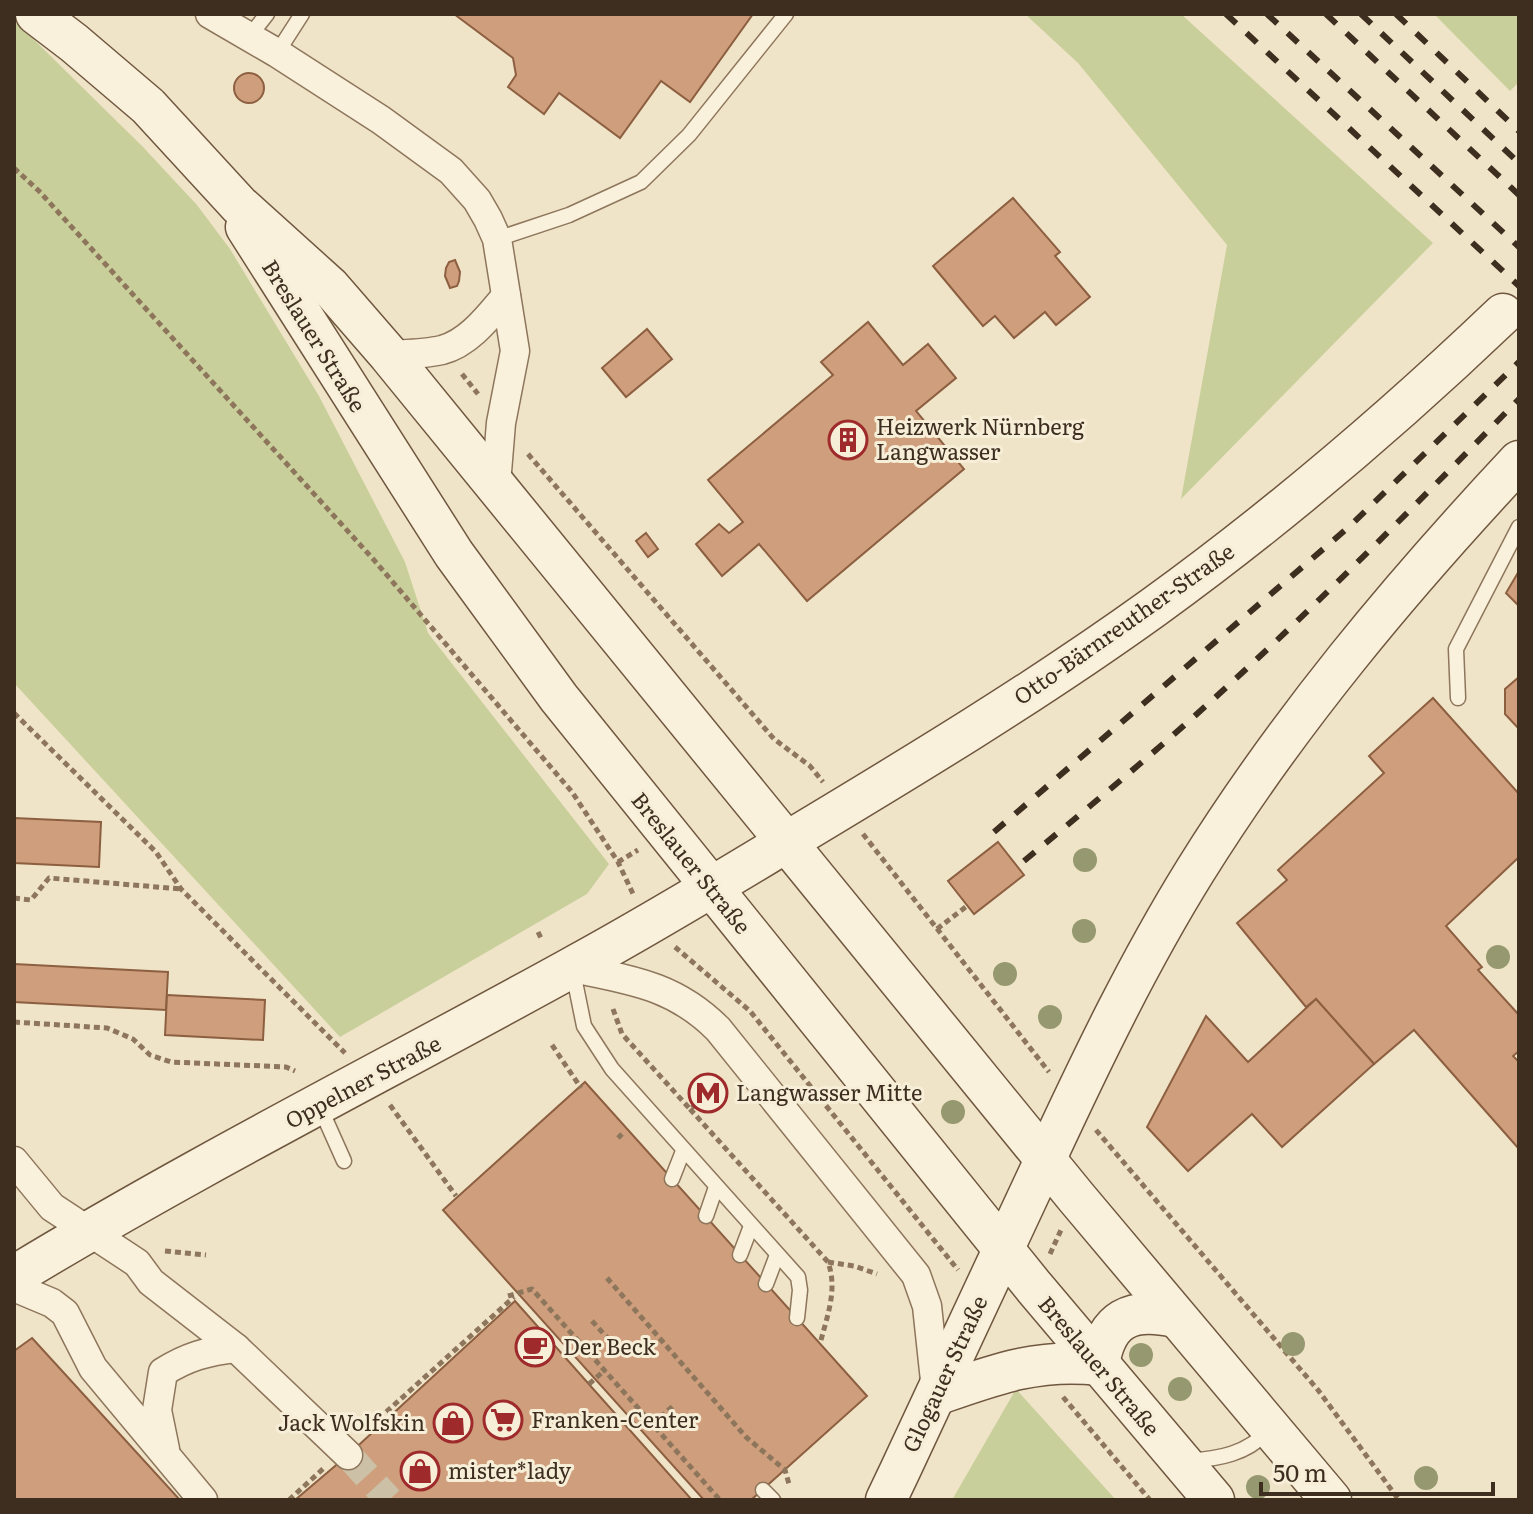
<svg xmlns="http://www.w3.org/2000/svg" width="1533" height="1514" font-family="Literata,serif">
  <rect width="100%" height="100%" fill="#f0e4c8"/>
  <!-- green -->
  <g fill="#c9cf9b">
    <path d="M 1025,14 L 1181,14 L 1433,243 L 1181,499 L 1227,245 L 1078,63 Z"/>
    <path d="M 1434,14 L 1519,14 L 1519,82 L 1510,91 Z"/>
    <path d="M 14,20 L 143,147 L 197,205 L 230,249 L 319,396 L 405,562 L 428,633 L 609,864 L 587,894 L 340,1037 L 14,683 Z"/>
    <path d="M 1016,1389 L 1116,1500 L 952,1500 Z"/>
  </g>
  <!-- building -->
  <g fill="#cf9f7d" stroke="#8d5f41" stroke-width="2">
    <path d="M 454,14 L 753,14 L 690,102 L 661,81 L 620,138 L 559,93 L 544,114 L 508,87 L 516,75 L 513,58 Z"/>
    <circle cx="249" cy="88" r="15"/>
    <path d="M 1013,198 L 1060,252 L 1055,256 L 1090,297 L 1056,325 L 1045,312 L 1014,338 L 995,316 L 983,326 L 933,266 Z"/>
    <path d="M 455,260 L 460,272 L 459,281 L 457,286 L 450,288 L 445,276 L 446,268 L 449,262 Z"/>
    <path d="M 868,322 L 903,365 L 928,344 L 956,378 L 916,411 L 964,469 L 807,601 L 759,544 L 722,576 L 696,544 L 719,524 L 729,533 L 743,522 L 708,480 L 833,375 L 821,362 Z"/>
    <path d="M 647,329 L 672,359 L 626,397 L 602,368 Z"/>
    <path d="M 646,533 L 658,549 L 648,557 L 636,541 Z"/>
    <path d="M 1519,571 L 1519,606 L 1506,593 Z"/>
    <path d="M 1519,677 L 1519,729 L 1505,714 L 1505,689 Z"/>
    <path d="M 1433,698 L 1519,794 L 1519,857 L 1446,926 L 1482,967 L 1478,970 L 1519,1015 L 1519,1051 L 1513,1056 L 1519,1062 L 1519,1149 L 1414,1030 L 1374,1064 L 1316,999 L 1306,1007 L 1237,923 L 1287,880 L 1278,870 L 1384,773 L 1369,756 Z"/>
    <path d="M 14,818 L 101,822 L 99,867 L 14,863 Z"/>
    <path d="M 998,842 L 1024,875 L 974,914 L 948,881 Z"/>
    <path d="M 14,964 L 168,972 L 166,1010 L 14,1002 Z"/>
    <path d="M 167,995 L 265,1000 L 263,1040 L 165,1035 Z"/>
    <path d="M 1316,999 L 1374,1064 L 1282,1147 L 1252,1114 L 1188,1171 L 1147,1127 L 1206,1016 L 1248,1062 Z"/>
    <path d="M 585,1082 L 867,1396 L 751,1500 L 704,1500 L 443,1210 Z"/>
    <path d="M 515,1301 L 692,1500 L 295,1500 L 348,1455 Z"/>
    <path d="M 32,1338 L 180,1500 L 14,1500 L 14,1351 Z"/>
  </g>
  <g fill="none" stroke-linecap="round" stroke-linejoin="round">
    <!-- street-tunnel -->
    <path stroke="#ccc0a6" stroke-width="28" stroke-dasharray="28 14" stroke-linecap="butt" d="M 348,1455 L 389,1500"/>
    <!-- lane casing -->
    <g stroke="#8d765c" stroke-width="17">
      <g id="lane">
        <path d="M 249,37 L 267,14"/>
        <path d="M 277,53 L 302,14"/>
        <path d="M 497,239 L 569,215 L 641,182 L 689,135 L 786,14"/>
        <path d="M 1458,698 L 1456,649 L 1519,527"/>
        <path d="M 573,972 L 584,1026 L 612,1069 L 798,1277 L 800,1290 L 797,1318"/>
        <path d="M 319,1105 L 344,1161"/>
        <path d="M 672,1179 L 683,1151"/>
        <path d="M 706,1216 L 716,1187"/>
        <path d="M 740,1255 L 751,1226"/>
        <path d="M 766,1284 L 777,1255"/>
        <path d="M 1187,1461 C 1219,1459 1247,1454 1269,1430"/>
        <path d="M 763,1490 L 773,1500"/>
      </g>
    </g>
    <!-- street casing -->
    <g stroke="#8d765c" stroke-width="31">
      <g id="street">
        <path d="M 210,14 L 277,53 L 381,120 L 451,171 L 477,200 L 488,219 L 497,239 L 515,351 L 501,423 L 496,484"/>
        <path d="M 389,355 C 406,354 425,354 442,350 C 469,343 489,316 506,296"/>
        <path d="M 572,968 C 630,980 674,985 718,1029 L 916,1275 L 927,1306 L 936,1390"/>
        <path d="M 14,1161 L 52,1207 L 137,1263 L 151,1282 L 236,1348 L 348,1455"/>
        <path d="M 14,1287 L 52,1303 L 65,1313 L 93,1368 L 203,1500"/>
        <path d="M 165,1449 L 157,1410 L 163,1372 C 187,1357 207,1351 236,1348"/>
      </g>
    </g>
    <!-- secondary casing -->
    <g stroke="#6f573f" stroke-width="43">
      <g id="secondary">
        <path d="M 36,14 L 74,43 L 148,106 L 239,205 L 330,287 L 389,355 L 1076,1197 L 1331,1500"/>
        <path d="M 246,227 L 454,554 L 559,698 L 1034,1287 L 1214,1500"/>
        <path d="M 14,1276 C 195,1166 384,1071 569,969 C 643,929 714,886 785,843 C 910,768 1036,692 1154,607 C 1277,518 1393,419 1503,314"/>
        <path d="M 1099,1365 C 1106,1319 1130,1307 1175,1317"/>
        <path d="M 936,1395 C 993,1375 1037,1358 1099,1365"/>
        <path d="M 886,1500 C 940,1387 992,1273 1045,1160 C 1091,1061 1138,963 1195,871 C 1287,723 1400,588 1519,461"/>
      </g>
    </g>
    <!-- path -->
    <g stroke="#8d765c" stroke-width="5" stroke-dasharray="6 4" stroke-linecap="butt">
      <path d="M 14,168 L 39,191 L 374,560 L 572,792 L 618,862 L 634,896"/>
      <path d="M 462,374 L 478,394"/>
      <path d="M 528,454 L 774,739 L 810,766 L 823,782"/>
      <path d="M 14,713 L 156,852 L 181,889 L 345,1053"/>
      <path d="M 863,834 L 1049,1072"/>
      <path d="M 618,862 L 638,850"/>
      <path d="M 14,898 L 31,900 L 49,878 L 181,889"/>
      <path d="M 937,929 L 967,906"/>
      <path d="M 538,932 L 541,938"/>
      <path d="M 675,947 L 750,1011 L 958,1270"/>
      <path d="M 613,1009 L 622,1034 L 690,1109 L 719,1087"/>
      <path d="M 14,1022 L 107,1028 L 133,1039 L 150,1055 L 171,1062 L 286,1067 L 295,1071"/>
      <path d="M 552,1045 L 581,1088"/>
      <path d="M 390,1105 L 456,1196"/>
      <path d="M 690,1109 L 828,1262 C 838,1290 827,1316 820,1344"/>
      <path d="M 1096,1130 L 1318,1390 L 1399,1500"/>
      <path d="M 618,1138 L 622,1134"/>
      <path d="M 165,1251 L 206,1255"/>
      <path d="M 1050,1254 L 1061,1230"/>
      <path d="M 828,1262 L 854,1266 L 877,1274"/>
      <path d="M 607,1278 L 746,1437 L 785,1470 L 789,1484"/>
      <path d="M 508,1296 L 532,1289 L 720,1500"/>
      <path d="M 592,1321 L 613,1344"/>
      <path d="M 589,1384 L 605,1370"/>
      <path d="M 1063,1397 L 1150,1500"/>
      <path d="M 653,1424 L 675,1404"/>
      <path d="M 364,1432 L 514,1297"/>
      <path d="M 289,1500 L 324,1468"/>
    </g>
    <!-- lane -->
    <use href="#lane" stroke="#faf1dc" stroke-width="14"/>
    <!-- street -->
    <use href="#street" stroke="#faf1dc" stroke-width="28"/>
    <!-- secondary -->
    <use href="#secondary" stroke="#faf1dc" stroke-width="40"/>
    <!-- rail -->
    <g stroke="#3d2e20" stroke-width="6" stroke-dasharray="14 14" stroke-linecap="butt">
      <path d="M 1226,14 L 1519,286"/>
      <path d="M 1267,14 L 1519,247"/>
      <path d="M 1326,14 L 1519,195"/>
      <path d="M 1361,14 L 1519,163"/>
      <path d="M 1396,14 L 1519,131"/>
      <path d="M 994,832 L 1350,526 L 1519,362"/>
      <path d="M 1024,861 C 1071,822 1118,783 1164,743 C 1288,635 1404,517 1519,399"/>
    </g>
  </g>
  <!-- trees -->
  <g fill="#96986f">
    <circle cx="1085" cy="860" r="12"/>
    <circle cx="1084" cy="931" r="12"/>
    <circle cx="1498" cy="957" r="12"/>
    <circle cx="1005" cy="974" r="12"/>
    <circle cx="1050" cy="1017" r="12"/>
    <circle cx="953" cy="1112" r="12"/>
    <circle cx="1293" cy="1344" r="12"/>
    <circle cx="1141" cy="1355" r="12"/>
    <circle cx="1180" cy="1389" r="12"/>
    <circle cx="1426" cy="1478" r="12"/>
    <circle cx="1258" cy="1487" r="12"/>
  </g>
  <!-- icons -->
  <defs>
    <g id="building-ring" transform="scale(2)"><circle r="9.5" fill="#f7eed8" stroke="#9e2a2b" stroke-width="1.5"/><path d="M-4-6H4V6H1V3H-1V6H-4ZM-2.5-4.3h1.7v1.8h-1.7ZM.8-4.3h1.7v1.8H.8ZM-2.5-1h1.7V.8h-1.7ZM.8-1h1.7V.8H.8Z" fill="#9e2a2b"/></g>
    <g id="metro-ring" transform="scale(2)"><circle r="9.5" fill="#f7eed8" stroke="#9e2a2b" stroke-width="1.5"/><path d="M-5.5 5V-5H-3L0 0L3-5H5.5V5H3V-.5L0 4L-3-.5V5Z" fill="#9e2a2b"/></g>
    <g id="cafe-ring" transform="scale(2)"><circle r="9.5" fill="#f7eed8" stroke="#9e2a2b" stroke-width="1.5"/><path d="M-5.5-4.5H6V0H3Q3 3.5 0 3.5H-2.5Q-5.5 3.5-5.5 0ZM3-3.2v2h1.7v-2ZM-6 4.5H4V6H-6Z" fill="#9e2a2b"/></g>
    <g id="supermarket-ring" transform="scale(2)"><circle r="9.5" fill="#f7eed8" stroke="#9e2a2b" stroke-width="1.5"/><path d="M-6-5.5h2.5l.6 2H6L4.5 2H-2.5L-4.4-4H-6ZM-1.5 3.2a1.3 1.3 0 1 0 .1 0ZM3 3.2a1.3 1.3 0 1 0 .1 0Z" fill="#9e2a2b"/></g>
    <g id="shop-ring" transform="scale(2)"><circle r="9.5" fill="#f7eed8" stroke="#9e2a2b" stroke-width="1.5"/><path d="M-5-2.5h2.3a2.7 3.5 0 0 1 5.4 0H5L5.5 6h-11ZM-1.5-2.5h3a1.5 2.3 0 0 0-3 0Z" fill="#9e2a2b"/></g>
  </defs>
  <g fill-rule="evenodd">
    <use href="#building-ring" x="848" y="440"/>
    <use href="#metro-ring" x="708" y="1093"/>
    <use href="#cafe-ring" x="535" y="1347"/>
    <use href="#supermarket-ring" x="503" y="1420"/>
    <use href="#shop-ring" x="453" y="1423"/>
    <use href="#shop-ring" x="420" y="1471"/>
  </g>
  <g text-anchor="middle" stroke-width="6" stroke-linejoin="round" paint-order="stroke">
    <!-- street labels -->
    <g font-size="22" fill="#3d2e20" stroke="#f7eed8">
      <text transform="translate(314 336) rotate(58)" y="8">Breslauer Straße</text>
      <text transform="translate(1124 624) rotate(-35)" y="8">Otto-Bärnreuther-Straße</text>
      <text transform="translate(691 863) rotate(51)" y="8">Breslauer Straße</text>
      <text transform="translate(363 1082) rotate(-28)" y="8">Oppelner Straße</text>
      <text transform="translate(1099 1366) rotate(50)" y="8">Breslauer Straße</text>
      <text transform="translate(945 1374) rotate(-65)" y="8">Glogauer Straße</text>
    </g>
    <!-- poi labels -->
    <g font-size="22" fill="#3d2e20" stroke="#f7eed8" text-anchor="start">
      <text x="876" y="435">Heizwerk Nürnberg<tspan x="876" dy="25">Langwasser</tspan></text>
      <text x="736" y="1101">Langwasser Mitte</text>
      <text x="563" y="1355">Der Beck</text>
      <text x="531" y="1428">Franken-Center</text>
      <text x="425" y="1431" text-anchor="end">Jack Wolfskin</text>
      <text x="448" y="1479">mister*lady</text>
    </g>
  </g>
  <!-- border -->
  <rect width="1533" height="1514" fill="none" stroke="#3d2e20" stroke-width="32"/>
  <!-- scale -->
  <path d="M1261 1482v12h232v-12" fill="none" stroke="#3d2e20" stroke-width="4"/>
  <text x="1273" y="1482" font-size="24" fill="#3d2e20" stroke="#f7eed8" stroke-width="6" paint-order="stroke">50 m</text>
</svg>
